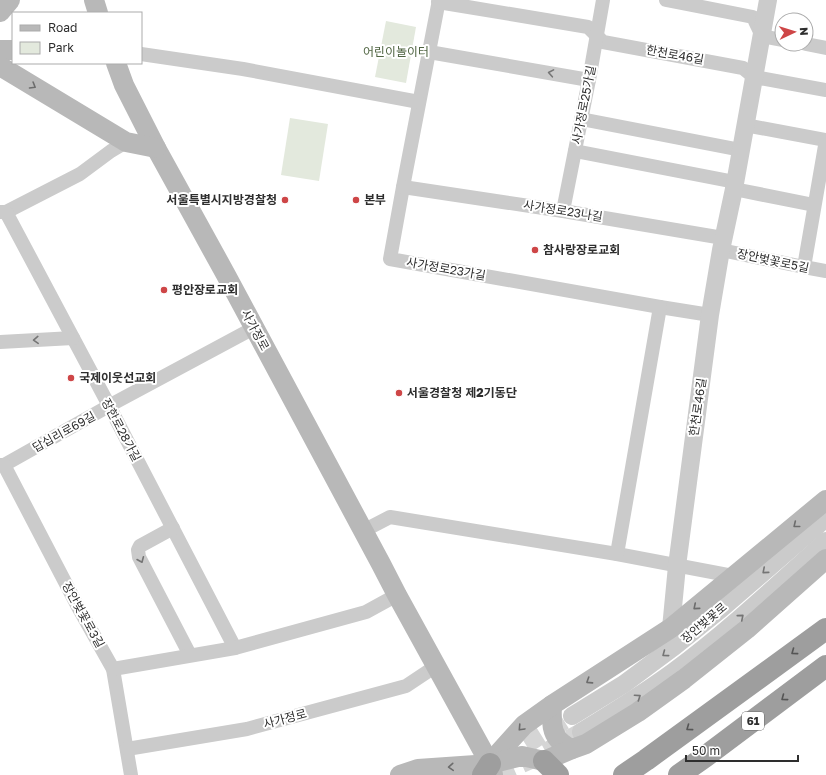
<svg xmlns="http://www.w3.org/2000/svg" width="826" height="775" font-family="'Golos Text','Noto Sans KR',sans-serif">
  <rect width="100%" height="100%" fill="#fff"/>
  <!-- green -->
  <g fill="#e3e9dd">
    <path d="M 386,21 L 416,27 L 406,83 L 375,77 Z"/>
    <path d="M 290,118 L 328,124 L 319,181 L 281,175 Z"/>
  </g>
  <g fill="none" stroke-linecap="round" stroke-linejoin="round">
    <!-- tertiary-tunnel -->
    <g stroke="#d5d5d5" stroke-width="18" stroke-dasharray="18 9" stroke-linecap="butt">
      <path d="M 501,755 L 524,746 L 572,716"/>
      <path d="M 497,775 L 533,759 L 581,732"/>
    </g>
    <!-- minor -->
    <g stroke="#cbcbcb" stroke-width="14">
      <path d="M 439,0 L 403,187 L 390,259 L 660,307 L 710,315"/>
      <path d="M 666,0 L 753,17 L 762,36 L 782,40"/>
      <path d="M 438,2 L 588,27 L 603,42 L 743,68 L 754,77 L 826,90"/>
      <path d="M 806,44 L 826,48"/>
      <path d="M 429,52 L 589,80"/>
      <path d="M 141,54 L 243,69 L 419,102"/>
      <path d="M 581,119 L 741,150"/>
      <path d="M 745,125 L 826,140"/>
      <path d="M 575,151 L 735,182"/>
      <path d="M 403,187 L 563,211 L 723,238"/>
      <path d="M 734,189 L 814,205"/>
      <path d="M 563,211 L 589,80 L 603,0"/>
      <path d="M 0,212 L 6,212 L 80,174 L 111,151 L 126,142"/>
      <path d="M 6,212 L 105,398 L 235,648"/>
      <path d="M 721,250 L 804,267 L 826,271"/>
      <path d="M 804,267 L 826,140"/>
      <path d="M 0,342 L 73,338"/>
      <path d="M 0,465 L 4,465 L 116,402 L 254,328"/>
      <path d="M 4,465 L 77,605 L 113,669 L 131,775"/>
      <path d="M 173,528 L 140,546 L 138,550 L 139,557 L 190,655"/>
      <path d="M 363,531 L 390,517 L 617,554 L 733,576"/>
      <path d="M 617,554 L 660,307"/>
      <path d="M 113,669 L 235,648 L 366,612 L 397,595"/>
      <path d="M 127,749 L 247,729 L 406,686 L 436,666"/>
    </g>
    <!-- tertiary -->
    <g stroke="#cbcbcb" stroke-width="18">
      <path d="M 671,628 L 677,566 L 710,315 L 721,250 L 734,189 L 768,0"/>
      <path d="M 572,716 L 624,684 L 675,646 L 721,609 L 826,518"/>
      <path d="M 581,732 C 612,713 643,694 673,672 C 727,632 776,586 826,541"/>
    </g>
    <!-- secondary -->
    <g stroke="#b8b8b8" stroke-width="20">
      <path d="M 94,0 L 98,13"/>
      <path d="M 0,12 L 10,0"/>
      <path d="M 0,50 L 13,50"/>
      <path d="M 116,63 L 124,85 L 156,148 L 226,275 L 381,564 L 397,595 L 490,764 L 493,775"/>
      <path d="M 0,66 L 126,142 L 156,148"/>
      <path d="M 552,705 C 551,725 551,740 572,749"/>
      <path d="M 488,765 L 524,725 L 552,705 L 671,628 L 826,500"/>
      <path d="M 400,775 L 418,769 L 490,764 L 522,756 L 544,761 L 572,749 L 586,744 L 638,712 L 684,679 L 747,629 L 826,559"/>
    </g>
    <!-- trunk -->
    <g stroke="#9e9e9e" stroke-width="22">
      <path d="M 544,761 L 558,775"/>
      <path d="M 483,775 L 490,764"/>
      <path d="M 624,775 L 646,760 L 826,629"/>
      <path d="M 679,775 L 706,756 L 826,666"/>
    </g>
  </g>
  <!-- one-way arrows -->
  <defs><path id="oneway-chevron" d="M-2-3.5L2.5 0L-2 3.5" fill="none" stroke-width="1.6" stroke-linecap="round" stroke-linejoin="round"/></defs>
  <g stroke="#757575">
    <use href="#oneway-chevron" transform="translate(551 73) rotate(-170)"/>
    <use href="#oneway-chevron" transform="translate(36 340) rotate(177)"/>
    <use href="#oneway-chevron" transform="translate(141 560) rotate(67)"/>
    <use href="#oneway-chevron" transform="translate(765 571) rotate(139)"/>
    <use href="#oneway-chevron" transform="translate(741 617) rotate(-40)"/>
    <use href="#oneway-chevron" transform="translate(665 654) rotate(143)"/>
    <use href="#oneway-chevron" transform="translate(638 697) rotate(-34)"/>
  </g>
  <g stroke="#6c6c6c">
    <use href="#oneway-chevron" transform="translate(33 86) rotate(31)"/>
    <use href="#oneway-chevron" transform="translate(796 525) rotate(141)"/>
    <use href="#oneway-chevron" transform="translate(696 607) rotate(140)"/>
    <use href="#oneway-chevron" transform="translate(589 681) rotate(147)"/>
    <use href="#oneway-chevron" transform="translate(521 728) rotate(133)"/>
    <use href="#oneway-chevron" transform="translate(451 767) rotate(176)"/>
  </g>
  <g stroke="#555">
    <use href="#oneway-chevron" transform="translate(794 652) rotate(144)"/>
    <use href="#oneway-chevron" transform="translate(784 698) rotate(143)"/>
    <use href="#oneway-chevron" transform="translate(689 728) rotate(144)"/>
  </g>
  <!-- markers -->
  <g fill="#ce4647" stroke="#fff" stroke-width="1.5">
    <circle cx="285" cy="200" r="4"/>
    <circle cx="356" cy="200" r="4"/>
    <circle cx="535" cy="250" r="4"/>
    <circle cx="164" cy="290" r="4"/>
    <circle cx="71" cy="378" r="4"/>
    <circle cx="399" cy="393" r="4"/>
  </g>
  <g text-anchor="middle" stroke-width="4" stroke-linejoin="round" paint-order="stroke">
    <!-- shield labels -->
    <rect fill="#fff" stroke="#6d6d6d" stroke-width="1" x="742" y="712" width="22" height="18" rx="3"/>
    <g font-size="11" font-weight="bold" fill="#2e2e2e">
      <text x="753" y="725">61</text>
    </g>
    <!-- park labels -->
    <g font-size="12" fill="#4f6441" stroke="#fff">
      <text x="396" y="56">어린이놀이터</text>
    </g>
    <!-- street labels -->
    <g font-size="12" fill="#2e2e2e" stroke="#fff">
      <text transform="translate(675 55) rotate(10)" y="4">한천로46길</text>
      <text transform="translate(584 105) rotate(-79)" y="4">사가정로25가길</text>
      <text transform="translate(563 211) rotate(9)" y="4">사가정로23나길</text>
      <text transform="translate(773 261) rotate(12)" y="4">장안벚꽃로5길</text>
      <text transform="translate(446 269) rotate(10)" y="4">사가정로23가길</text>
      <text transform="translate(255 330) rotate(62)" y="4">사가정로</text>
      <text transform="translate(698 407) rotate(-82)" y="4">한천로46길</text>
      <text transform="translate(121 430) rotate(62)" y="4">장한로28가길</text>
      <text transform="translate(64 432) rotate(-29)" y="4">답십리로69길</text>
      <text transform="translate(83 615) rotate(61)" y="4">장안벚꽃로3길</text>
      <text transform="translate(704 623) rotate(-40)" y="4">장안벚꽃로</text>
      <text transform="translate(285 719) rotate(-15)" y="4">사가정로</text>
    </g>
    <!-- poi labels -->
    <g font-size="12" font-weight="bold" fill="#2e2e2e" stroke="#fff" text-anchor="start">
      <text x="277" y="204" text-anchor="end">서울특별시지방경찰청</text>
      <text x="364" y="204">본부</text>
      <text x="543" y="254">참사랑장로교회</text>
      <text x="172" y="294">평안장로교회</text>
      <text x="79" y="382">국제이웃선교회</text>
      <text x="407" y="397">서울경찰청 제2기동단</text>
    </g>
  </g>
  <!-- legend -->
  <rect x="12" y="12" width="130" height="52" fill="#ffffff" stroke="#ababab"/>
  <rect x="20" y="25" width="20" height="6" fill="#b8b8b8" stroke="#ababab"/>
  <text x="48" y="32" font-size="12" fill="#2e2e2e">Road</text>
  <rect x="20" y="42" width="20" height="12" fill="#e3e9dd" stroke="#ababab"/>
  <text x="48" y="52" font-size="12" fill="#2e2e2e">Park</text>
  <!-- north arrow -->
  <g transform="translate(794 32) rotate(86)"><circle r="19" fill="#ffffff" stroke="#ababab"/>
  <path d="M0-3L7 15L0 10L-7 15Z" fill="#ce4647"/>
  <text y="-6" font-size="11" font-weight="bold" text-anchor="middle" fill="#2e2e2e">N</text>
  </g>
  <!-- scale -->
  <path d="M686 755v6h112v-6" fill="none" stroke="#2e2e2e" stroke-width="2"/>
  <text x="692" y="755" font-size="12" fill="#2e2e2e" stroke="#ffffff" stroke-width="3" paint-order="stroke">50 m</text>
</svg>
